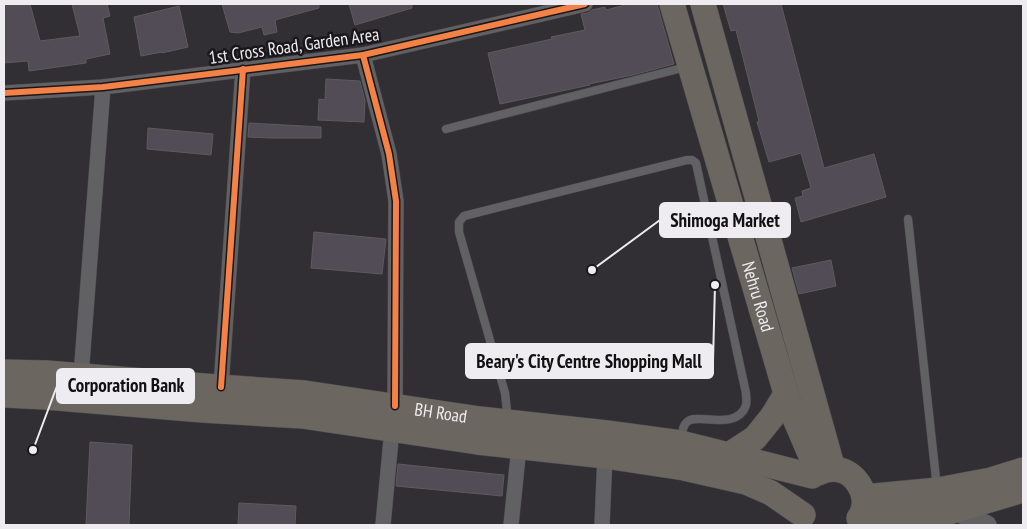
<svg xmlns="http://www.w3.org/2000/svg" width="1027" height="529" font-family="'PT Sans Narrow',sans-serif">
  <rect width="100%" height="100%" fill="#312f33"/>
  <!-- building -->
  <g fill="#514c55" stroke="#5d5b5e">
    <path d="M 4,4 L 30,4 L 40,41 L 80,36 L 72,4 L 107,4 L 110,16 L 103,18 L 110,54 L 86,59 L 86,63 L 29,71 L 28,61 L 4,63 Z"/>
    <path d="M 222,4 L 319,4 L 319,8 L 275,20 L 277,32 L 264,35 L 262,27 L 238,33 L 230,32 Z"/>
    <path d="M 349,4 L 412,4 L 412,8 L 355,25 Z"/>
    <path d="M 629,4 L 657,4 L 674,64 L 633,75 L 589,84 L 590,85 L 500,104 L 488,53 L 552,39 L 551,37 L 585,30 L 581,14 L 588,13 L 592,10 L 605,7 L 606,10 Z"/>
    <path d="M 723,4 L 781,4 L 824,168 L 874,154 L 886,197 L 801,222 L 795,198 L 803,196 L 802,191 L 811,188 L 801,153 L 769,162 L 757,122 L 759,121 L 736,30 L 731,31 Z"/>
    <path d="M 179,6 L 188,47 L 162,53 L 162,52 L 141,56 L 134,17 Z"/>
    <path d="M 326,79 L 360,81 L 365,101 L 364,122 L 318,120 L 319,99 L 325,100 Z"/>
    <path d="M 249,123 L 321,127 L 321,138 L 271,138 L 248,137 Z"/>
    <path d="M 148,128 L 213,134 L 211,155 L 147,149 Z"/>
    <path d="M 314,232 L 386,239 L 382,274 L 311,268 Z"/>
    <path d="M 831,260 L 836,286 L 799,294 L 792,268 Z"/>
    <path d="M 90,442 L 132,445 L 129,525 L 86,525 Z"/>
    <path d="M 398,464 L 504,475 L 502,496 L 396,486 Z"/>
    <path d="M 239,503 L 296,506 L 295,525 L 238,525 Z"/>
  </g>
  <g fill="none" stroke-linecap="round" stroke-linejoin="round">
    <!-- service casing -->
    <g stroke="#4c4a4e" stroke-width="9">
      <g id="service">
        <path d="M 446,129 L 686,67"/>
        <path d="M 908,219 L 937,488"/>
        <path d="M 508,420 L 505,393 L 459,232 L 459,222 L 464,216 L 687,160 L 692,160 L 696,163 L 746,393 C 746,397 747,402 746,405 C 740,424 717,420 702,419 C 696,419 691,418 687,422 C 682,426 682,434 682,440"/>
      </g>
    </g>
    <!-- minor casing -->
    <g stroke="#4c4a4e" stroke-width="16">
      <g id="minor">
        <path d="M 363,55 L 389,154 L 396,201 L 395,406"/>
        <path d="M 4,93 L 103,87 L 363,55 L 585,4"/>
        <path d="M 81,376 L 103,87"/>
        <path d="M 221,387 L 243,69"/>
        <path d="M 383,525 L 392,429"/>
        <path d="M 511,525 L 519,447"/>
        <path d="M 602,525 L 605,456"/>
      </g>
    </g>
    <!-- tertiary casing -->
    <g stroke="#4c4a4e" stroke-width="20">
      <path id="tertiary" d="M 955,511 L 987,525"/>
    </g>
    <!-- primary casing -->
    <g stroke="#4c4a4e" stroke-width="26">
      <g id="primary">
        <path id="s1" d="M 672,4 L 790,407 L 818,472"/>
        <path d="M 703,4 L 833,469"/>
        <path id="s2" d="M 4,372 L 47,373 L 204,386 L 305,393 L 480,419 L 607,433 L 681,443 L 812,476"/>
        <path d="M 4,395 L 45,397 L 202,410 L 302,416 L 477,442 L 605,456 L 684,468 L 746,482 L 771,493 L 803,515"/>
        <path d="M 729,455 L 755,438 L 772,417 L 786,394"/>
        <path d="M 818,473 C 822,471 829,469 834,469 C 855,470 870,494 862,513"/>
        <path d="M 864,497 L 938,490 L 991,480 L 1023,470"/>
        <path d="M 859,518 L 933,512 L 949,512 L 1023,490"/>
      </g>
    </g>
    <!-- service -->
    <use href="#service" stroke="#616063" stroke-width="8"/>
    <!-- minor -->
    <use href="#minor" stroke="#616063" stroke-width="15"/>
    <!-- tertiary -->
    <use href="#tertiary" stroke="#616063" stroke-width="19"/>
    <!-- primary -->
    <use href="#primary" stroke="#6b665f" stroke-width="25"/>
    <!-- cycleway casing -->
    <g stroke="#191719" stroke-width="9">
      <g id="cycleway">
        <path d="M 363,55 L 389,154 L 396,201 L 395,406"/>
        <path d="M 4,93 L 103,87 L 363,55 L 585,4"/>
        <path d="M 221,387 L 243,69"/>
      </g>
    </g>
    <!-- cycleway -->
    <use href="#cycleway" stroke="#f48246" stroke-width="6"/>
  </g>
  <g text-anchor="middle" stroke-width="5" stroke-linejoin="round" paint-order="stroke">
    <!-- street labels -->
    <g font-size="18" fill="#eeecf0" stroke="#191719">
      <text transform="translate(294 46) rotate(-8)" y="6">1st Cross Road, Garden Area</text>
      <text dy="6" stroke="none"><textPath href="#s1" startOffset="305">Nehru Road</textPath></text>
      <text dy="6" stroke="none"><textPath href="#s2" startOffset="439">BH Road</textPath></text>
    </g>
  </g>
  <!-- callouts -->
  <path fill="none" stroke="#eeecf0" stroke-width="2" d="M592 270L660 220M715 285L713 361M33 450L57 386"/>
  <g fill="#eeecf0" stroke="#191719" stroke-width="2">
    <circle cx="592" cy="270" r="5"/>
    <circle cx="715" cy="285" r="5"/>
    <circle cx="33" cy="450" r="5"/>
  </g>
  <g fill="#eeecf0" stroke="#eeecf0" stroke-width="2">
    <rect x="660" y="203" width="130" height="34" rx="5"/>
    <rect x="466" y="344" width="247" height="34" rx="5"/>
    <rect x="57" y="369" width="137" height="34" rx="5"/>
  </g>
  <g font-size="19" text-anchor="middle" font-weight="bold" fill="#111">
    <text x="725" y="227">Shimoga Market</text>
    <text x="589" y="368">Beary's City Centre Shopping Mall</text>
    <text x="126" y="392">Corporation Bank</text>
  </g>
  <!-- border -->
  <rect width="1027" height="529" fill="none" stroke="#eeecf0" stroke-width="10"/>
</svg>
